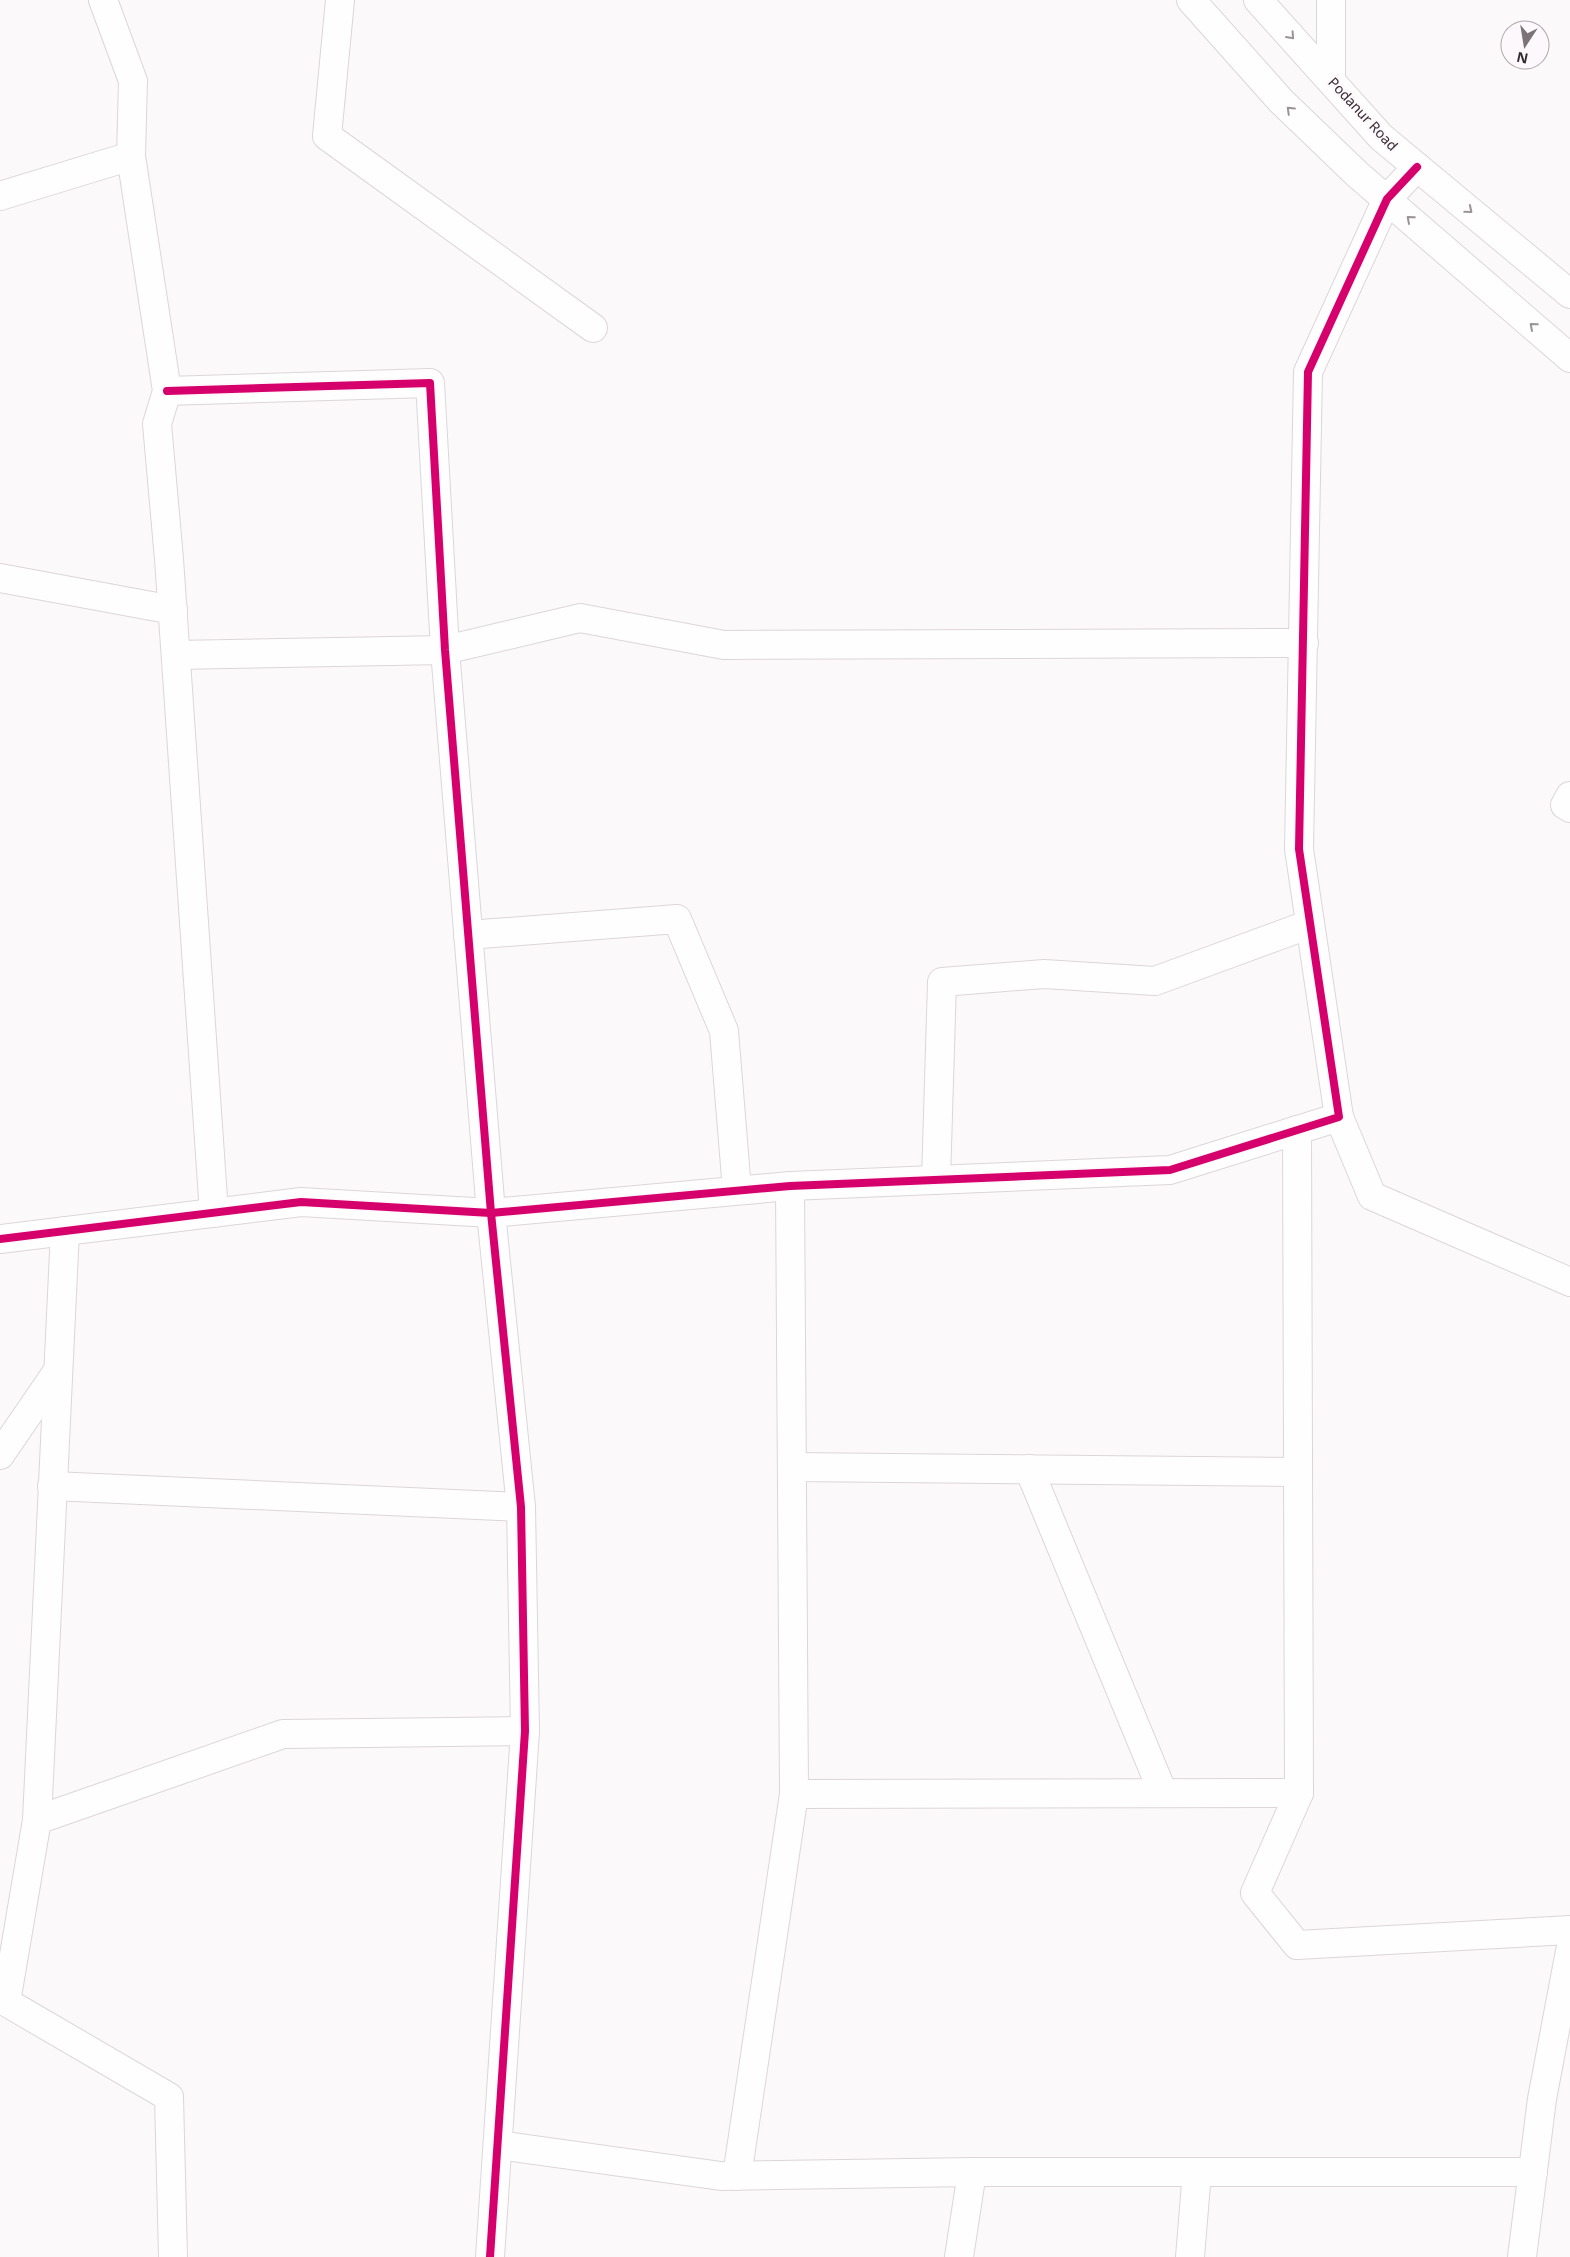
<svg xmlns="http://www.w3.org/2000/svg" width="1570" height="2257" font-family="'Noto Sans',sans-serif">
  <rect width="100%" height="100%" fill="#fcf9fb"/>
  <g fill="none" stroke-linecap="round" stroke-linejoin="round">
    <!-- minor casing -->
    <g stroke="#dcd6d9" stroke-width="30">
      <g id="minor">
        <path d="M 103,0 L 133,81 L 131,156 L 167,391 L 157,424 L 169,559 L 214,1213"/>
        <path d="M 340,0 L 327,136 L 593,328"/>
        <path d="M 1331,0 L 1331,80"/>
        <path d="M 0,196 L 131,156"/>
        <path d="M 167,391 L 430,383 L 445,650 L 491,1213 L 521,1507 L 525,1731 L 490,2257"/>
        <path d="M 0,578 L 173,610"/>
        <path d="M 176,655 L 445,650 L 580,618 L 724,645 L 1304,643"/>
        <path d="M 1570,796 L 1565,805 L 1570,808"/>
        <path d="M 468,935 L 677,919 L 724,1031 L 737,1190"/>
        <path d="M 1339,1117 L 1372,1196 L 1570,1282"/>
        <path d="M 1297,1130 L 1299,1793 L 1255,1893 L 1297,1945 L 1570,1930"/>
        <path d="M 936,1180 L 942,982 L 1044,974 L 1155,981 L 1310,924"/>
        <path d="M 65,1231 L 37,1820 L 6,2002 L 169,2097 L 173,2257"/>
        <path d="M 0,1239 L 301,1202 L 491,1213 L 790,1186 L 1170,1170 L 1339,1117 L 1299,849 L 1308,372 L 1387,199 L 1417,167"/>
        <path d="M 0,1455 L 57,1372"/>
        <path d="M 792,1467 L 1298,1472"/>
        <path d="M 1029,1469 L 1163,1793"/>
        <path d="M 52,1486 L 521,1507"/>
        <path d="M 794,1794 L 1299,1793"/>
        <path d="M 37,1820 L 283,1734 L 525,1731"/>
        <path d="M 498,2145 L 721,2176 L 972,2172 L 1533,2172"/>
        <path d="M 737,2176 L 794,1794 L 790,1186"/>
        <path d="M 959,2257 L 972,2172"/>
        <path d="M 1190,2257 L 1197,2172"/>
        <path d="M 1522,2257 L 1542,2099 L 1570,1951"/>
      </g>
    </g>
    <!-- primary casing -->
    <g stroke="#dcd6d9" stroke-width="30">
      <g id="primary">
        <path d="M 1191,0 L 1281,101 L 1357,174 L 1570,358"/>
        <path d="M 1258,0 L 1381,137 L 1570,294"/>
      </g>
    </g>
    <!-- minor -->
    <use href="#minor" stroke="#fffefe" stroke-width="28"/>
    <!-- primary -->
    <use href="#primary" stroke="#fffefe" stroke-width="28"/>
    <!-- cycleway casing -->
    <g stroke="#fdf8fb" stroke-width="11">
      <g id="cycleway">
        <path d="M 167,391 L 430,383 L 445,650 L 491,1213 L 521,1507 L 525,1731 L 490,2257"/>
        <path d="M 0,1239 L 301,1202 L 491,1213 L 790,1186 L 1170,1170 L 1339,1117 L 1299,849 L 1308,372 L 1387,199 L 1417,167"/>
      </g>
    </g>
    <!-- cycleway -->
    <use href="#cycleway" stroke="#d6006c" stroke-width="8"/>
  </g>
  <!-- one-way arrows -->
  <defs><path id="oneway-chevron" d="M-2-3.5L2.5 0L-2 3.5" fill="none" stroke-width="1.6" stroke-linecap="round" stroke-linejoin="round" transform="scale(1.25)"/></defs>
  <g stroke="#9a9497">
    <use href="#oneway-chevron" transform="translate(1291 36) rotate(48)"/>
    <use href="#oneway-chevron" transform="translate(1290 110) rotate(-136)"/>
    <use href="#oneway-chevron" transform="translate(1469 210) rotate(40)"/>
    <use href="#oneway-chevron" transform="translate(1410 219) rotate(-139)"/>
    <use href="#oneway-chevron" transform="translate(1533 326) rotate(-139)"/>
  </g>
  <g text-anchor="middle" stroke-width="5" stroke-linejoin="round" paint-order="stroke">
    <!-- street labels -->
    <g font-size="14" fill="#352b30" stroke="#fdf8fb">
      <text transform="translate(1363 114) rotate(47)" y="5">Podanur Road</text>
    </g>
  </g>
  <!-- north arrow -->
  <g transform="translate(1525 45) rotate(192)"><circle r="24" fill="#fdf8fb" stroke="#ada6aa"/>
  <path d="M0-4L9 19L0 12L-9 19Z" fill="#7b7377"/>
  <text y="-8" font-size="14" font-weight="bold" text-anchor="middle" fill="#352b30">N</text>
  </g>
</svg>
